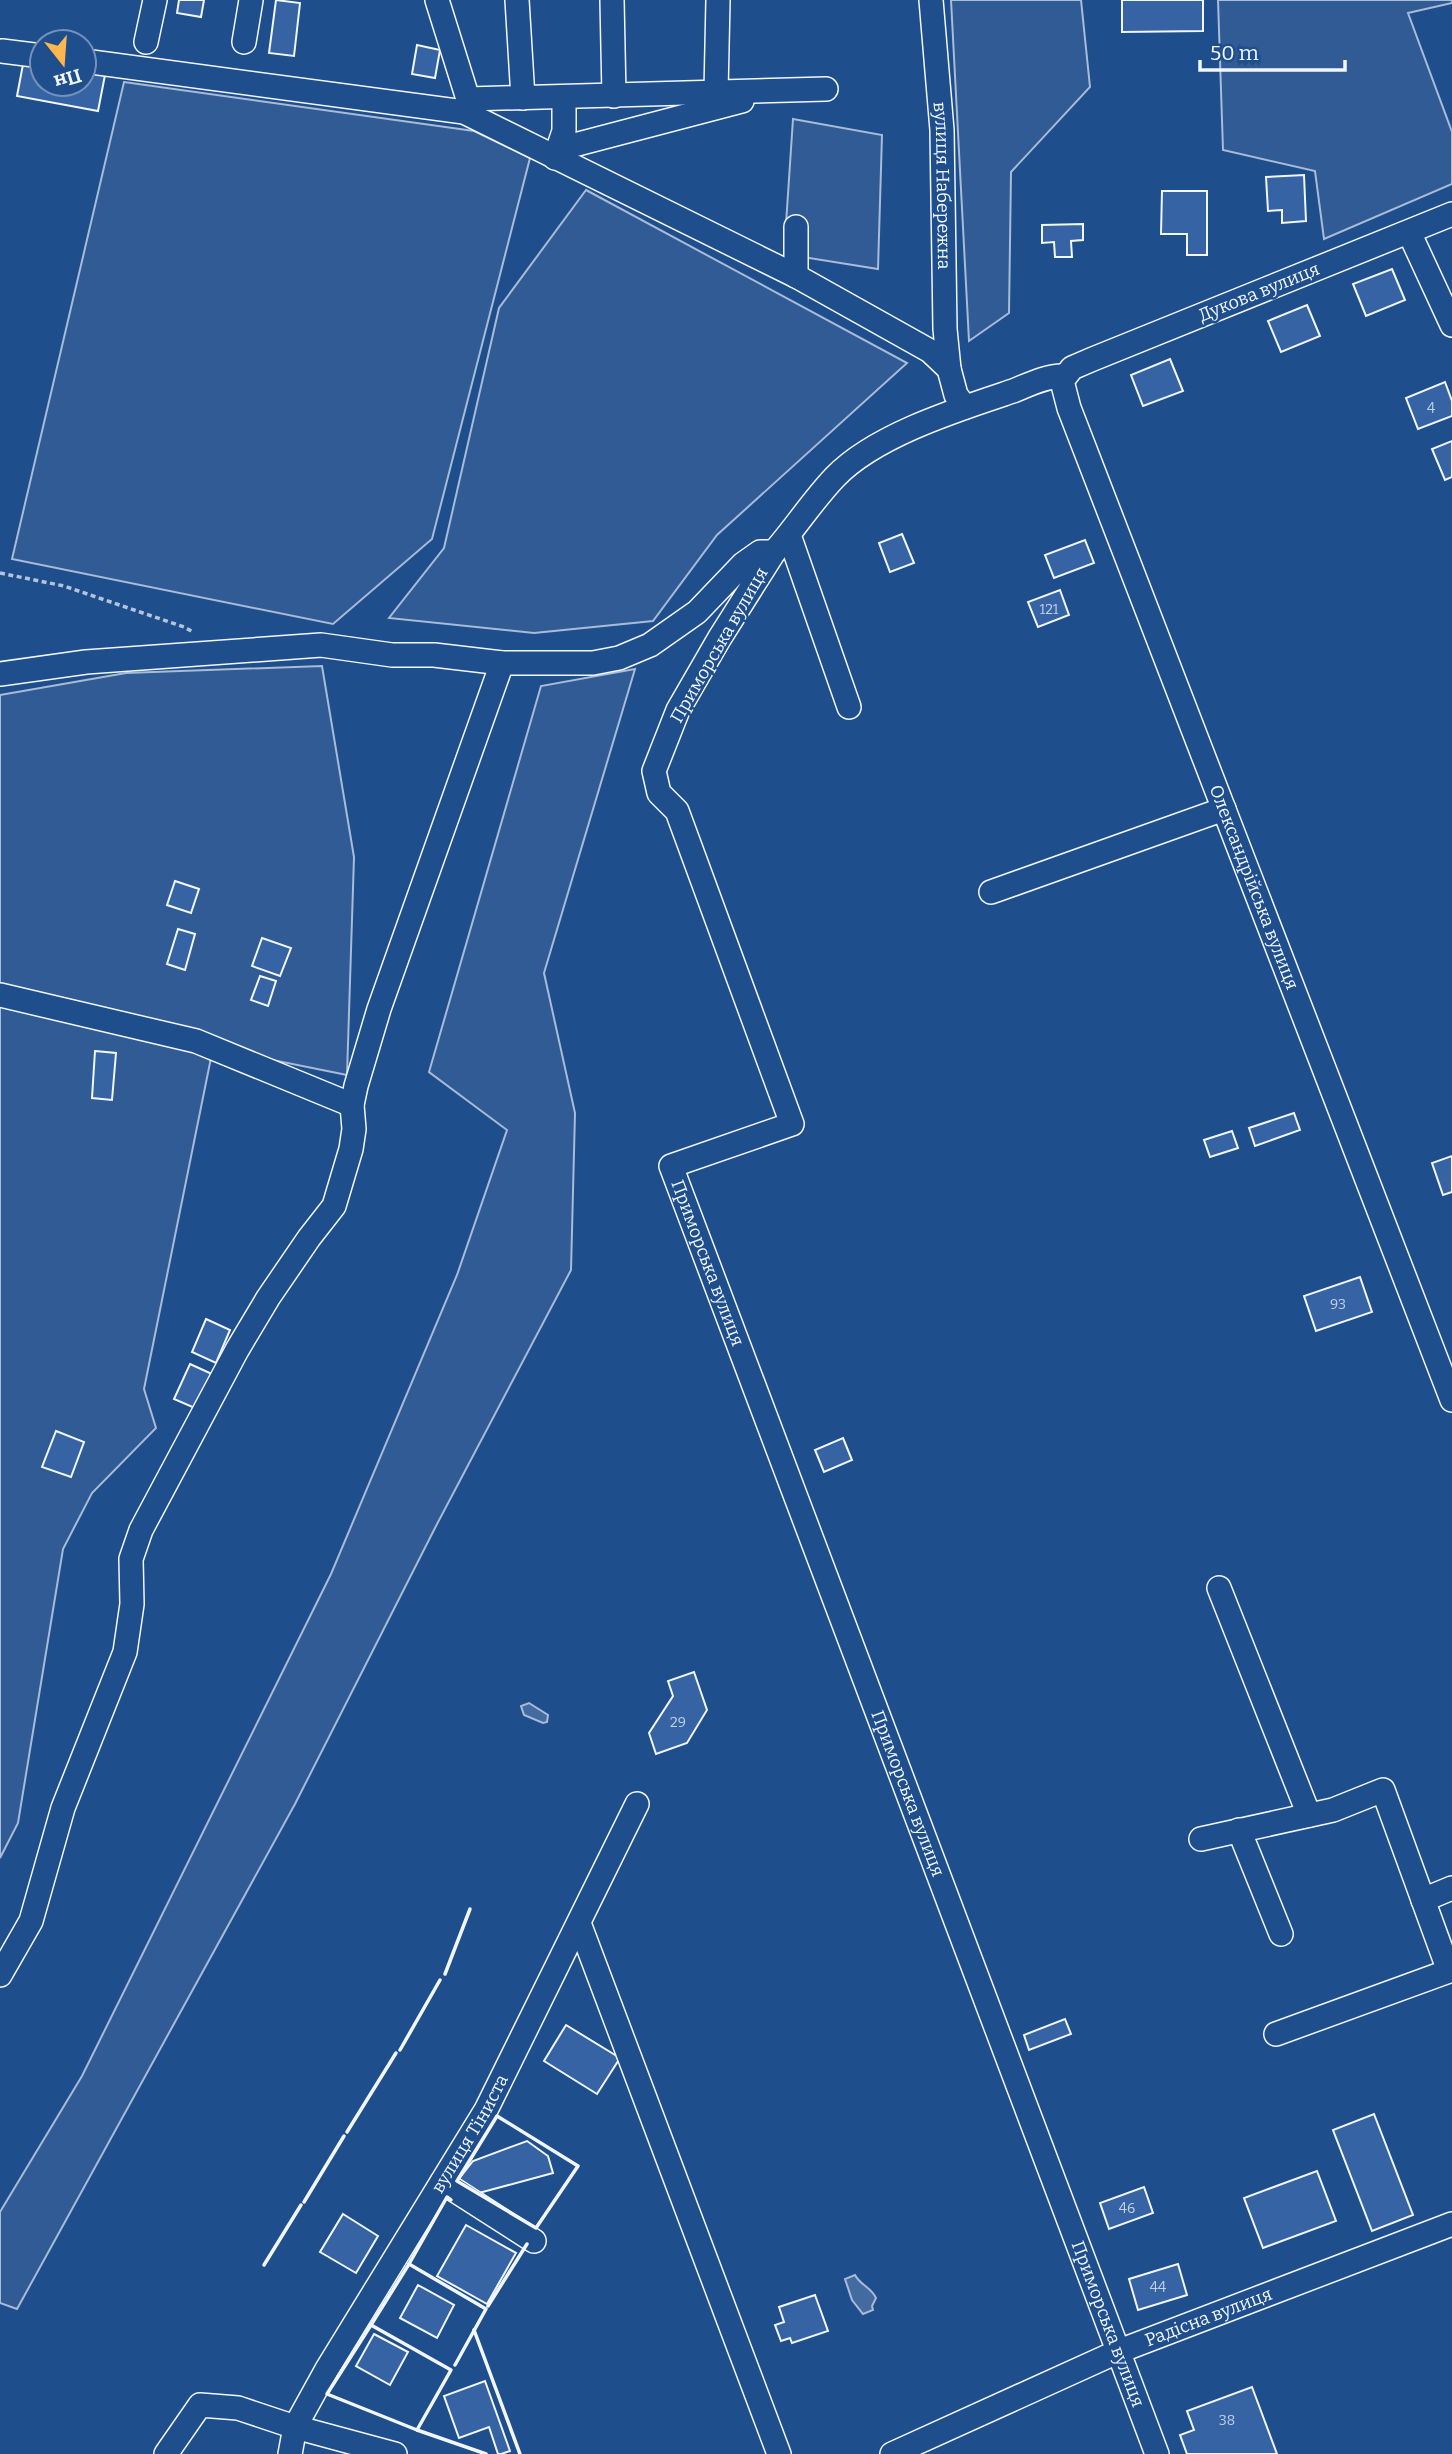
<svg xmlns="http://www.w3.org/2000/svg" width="1452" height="2454" font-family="Bitter,serif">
  <rect width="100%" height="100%" fill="#1f4e8c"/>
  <!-- built -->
  <g fill="#305b95" stroke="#a8bbd7" stroke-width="2">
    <path d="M 951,0 L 1081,0 L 1090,87 L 1011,172 L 1009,313 L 969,341 Z"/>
    <path d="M 1218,0 L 1452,0 L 1452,3 L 1408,13 L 1452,132 L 1452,184 L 1324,239 L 1315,171 L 1223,150 Z"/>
    <path d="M 124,82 L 474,131 L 530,158 L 432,539 L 333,624 L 12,559 Z"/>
    <path d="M 793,119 L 882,135 L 878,269 L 784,254 Z"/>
    <path d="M 586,190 L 907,363 L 717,535 L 653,621 L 534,633 L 389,618 L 444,548 L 499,308 Z"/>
    <path d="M 322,666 L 354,857 L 347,1075 L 213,1048 L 144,1389 L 156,1428 L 92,1493 L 63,1549 L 18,1823 L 0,1858 L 0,695 L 126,673 Z"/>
    <path d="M 635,669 L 544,973 L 575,1113 L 571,1270 L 436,1526 L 295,1804 L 17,2309 L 0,2303 L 0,2212 L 82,2076 L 331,1574 L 457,1275 L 507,1130 L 429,1072 L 541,686 Z"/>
  </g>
  <!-- water -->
  <g fill="#446ba0" stroke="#a8bbd7" stroke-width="2">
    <path d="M 529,1703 L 548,1715 L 547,1722 L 543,1723 L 524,1715 L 521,1706 Z"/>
    <path d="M 855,2275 C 860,2285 871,2287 876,2298 L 872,2306 L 873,2310 L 863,2314 L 852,2300 L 845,2279 Z"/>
  </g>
  <!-- building -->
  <g fill="#3563a3" stroke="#f2f6ff" stroke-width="2">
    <path d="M 179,0 L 204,0 L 201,17 L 177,13 Z"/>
    <path d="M 276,0 L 300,3 L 294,56 L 269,53 Z"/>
    <path d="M 1122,0 L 1203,0 L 1203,31 L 1122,32 Z"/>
    <path d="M 417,45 L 440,50 L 435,78 L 412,74 Z"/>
    <path d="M 24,59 L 42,63 L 42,84 L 84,84 L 84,71 L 105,75 L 98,111 L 17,96 Z"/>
    <path d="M 1304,175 L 1306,221 L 1282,223 L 1282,210 L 1268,211 L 1266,177 Z"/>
    <path d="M 1162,191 L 1207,191 L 1207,255 L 1187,255 L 1187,234 L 1161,234 Z"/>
    <path d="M 1083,224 L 1083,240 L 1071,241 L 1072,257 L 1055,257 L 1054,242 L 1042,243 L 1042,225 Z"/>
    <path d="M 1392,269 L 1405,300 L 1366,316 L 1353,284 Z"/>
    <path d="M 1307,305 L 1320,336 L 1281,352 L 1268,321 Z"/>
    <path d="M 1170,359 L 1183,391 L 1143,406 L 1131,375 Z"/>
    <path d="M 1445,382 L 1452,401 L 1452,416 L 1418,429 L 1406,398 Z"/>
    <path d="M 1452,441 L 1452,477 L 1445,480 L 1432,449 Z"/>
    <path d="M 902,534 L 914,563 L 890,572 L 879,543 Z"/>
    <path d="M 1085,540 L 1094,563 L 1054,578 L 1045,555 Z"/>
    <path d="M 1060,590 L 1069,615 L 1038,627 L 1028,602 Z"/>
    <path d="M 175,881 L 199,889 L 191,913 L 167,905 Z"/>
    <path d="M 178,929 L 195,934 L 185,970 L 167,964 Z"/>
    <path d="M 262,938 L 291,948 L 280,976 L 252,966 Z"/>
    <path d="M 260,976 L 276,981 L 268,1006 L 251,1000 Z"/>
    <path d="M 95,1051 L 116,1053 L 112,1100 L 92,1098 Z"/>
    <path d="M 1294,1113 L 1300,1130 L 1255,1146 L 1249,1128 Z"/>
    <path d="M 1232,1131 L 1238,1148 L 1210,1157 L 1204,1140 Z"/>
    <path d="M 1452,1156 L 1452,1192 L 1443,1195 L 1432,1163 Z"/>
    <path d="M 1360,1277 L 1372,1312 L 1316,1331 L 1304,1296 Z"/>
    <path d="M 206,1319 L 230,1330 L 216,1363 L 192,1352 Z"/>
    <path d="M 190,1364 L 212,1374 L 197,1409 L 174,1399 Z"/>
    <path d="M 56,1431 L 84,1442 L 71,1477 L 42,1467 Z"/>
    <path d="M 843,1438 L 852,1460 L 824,1472 L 815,1450 Z"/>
    <path d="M 694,1672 L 707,1710 L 687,1743 L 656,1754 L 649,1733 L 673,1696 L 668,1681 Z"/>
    <path d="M 1065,2019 L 1071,2034 L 1029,2050 L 1024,2035 Z"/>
    <path d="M 566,2025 L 620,2058 L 597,2094 L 544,2061 Z"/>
    <path d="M 1374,2114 L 1413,2215 L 1372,2231 L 1333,2130 Z"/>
    <path d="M 527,2141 L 548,2156 L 553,2173 L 479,2193 L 458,2180 L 473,2161 Z"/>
    <path d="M 1317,2171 L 1336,2221 L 1263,2248 L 1244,2198 Z"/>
    <path d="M 1144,2187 L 1153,2213 L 1109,2229 L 1100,2203 Z"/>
    <path d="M 343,2214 L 378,2236 L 356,2273 L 320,2252 Z"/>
    <path d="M 466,2225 L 516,2253 L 487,2304 L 437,2276 Z"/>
    <path d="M 1178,2264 L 1187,2295 L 1138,2310 L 1129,2279 Z"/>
    <path d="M 418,2285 L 454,2305 L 437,2338 L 400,2318 Z"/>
    <path d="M 815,2295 L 828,2331 L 792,2343 L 790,2338 L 781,2341 L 775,2325 L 784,2322 L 779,2307 Z"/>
    <path d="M 374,2334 L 408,2352 L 390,2385 L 356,2366 Z"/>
    <path d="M 485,2381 L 510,2451 L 501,2454 L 498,2454 L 489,2427 L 459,2438 L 444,2396 Z"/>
    <path d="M 1252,2387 L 1277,2454 L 1187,2454 L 1180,2435 L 1194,2430 L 1187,2411 Z"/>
  </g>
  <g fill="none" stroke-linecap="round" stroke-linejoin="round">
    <!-- minor casing -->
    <g stroke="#f2f6ff" stroke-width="26">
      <g id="minor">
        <path d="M 437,0 L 468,99 L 464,112"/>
        <path d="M 517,0 L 523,98"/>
        <path d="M 612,0 L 614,96"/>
        <path id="s1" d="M 931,0 L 942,130 L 945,329 L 949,369"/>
        <path d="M 146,42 L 155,0"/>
        <path d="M 244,42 L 251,0"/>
        <path d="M 2,51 L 42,56"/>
        <path d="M 84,61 L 464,112 L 796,276 L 930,351 L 949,369 L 956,395 L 965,407"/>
        <path d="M 716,92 L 718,0"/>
        <path d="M 468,99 L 826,89"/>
        <path d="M 559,149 L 742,101"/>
        <path d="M 555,158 L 564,131 L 564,97"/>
        <path id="s2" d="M 1452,214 L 1093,359 L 1072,368 L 1062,381 L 1069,408 L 1452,1400"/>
        <path d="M 796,227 L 796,276"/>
        <path d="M 1409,232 L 1452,325"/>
        <path d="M 789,535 L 849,707"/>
        <path d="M 774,552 C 795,528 813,500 835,477 C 875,435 959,409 1013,391 C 1028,385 1048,375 1064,376"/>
        <path id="s3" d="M 0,674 L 86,662 L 321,645 L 392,655 L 434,655 L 502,663 L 593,663 L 619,658 L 650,645 L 697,612 L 743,564 L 760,552 L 774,552 L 719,639 L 678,710 L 654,771 L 659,793 L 677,811 L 792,1124 L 671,1166 L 1157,2454"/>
        <path d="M 991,892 L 1224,809"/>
        <path d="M 0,995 L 196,1041 L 352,1105"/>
        <path d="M 1219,1588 L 1309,1815"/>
        <path d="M 1239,1830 L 1281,1934"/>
        <path d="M 1201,1839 L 1333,1810 L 1383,1790 L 1449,1971 L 1276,2034"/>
        <path d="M 1423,1900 L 1452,1888"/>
        <path d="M 579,1923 L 779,2454"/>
        <path d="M 0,1975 L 31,1921 L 63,1808 L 125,1652 L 132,1604 L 131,1559 L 141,1530 L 237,1350 L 268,1298 L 309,1238 L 334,1206 L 351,1149 L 354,1129 L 352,1105 L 356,1086 L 379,1009 L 502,663"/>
        <path d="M 442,2182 L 534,2241"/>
        <path d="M 166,2454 L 200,2405 L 238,2408 L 295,2427 L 395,2454"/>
        <path id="s4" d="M 290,2454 L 295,2427 L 327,2369 L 486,2110 L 637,1804"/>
        <path id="s5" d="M 892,2454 L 1117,2352 L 1452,2224"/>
      </g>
    </g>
    <!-- path -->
    <path stroke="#b3c4dc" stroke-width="3.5" stroke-dasharray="5 3.5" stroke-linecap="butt" d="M 0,573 L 64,586 L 184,627 L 193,632"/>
    <!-- minor -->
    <use href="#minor" stroke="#1f4e8c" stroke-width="23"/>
    <!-- wall -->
    <g stroke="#f2f6ff" stroke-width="3.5">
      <path d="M 445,1974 L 470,1909"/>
      <path d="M 400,2050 L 440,1980"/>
      <path d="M 497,2116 L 578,2166 L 536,2228 L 457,2181 Z"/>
      <path d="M 347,2132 L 396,2053"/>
      <path d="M 304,2202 L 344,2136"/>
      <path d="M 409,2264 L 447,2197 L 451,2200"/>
      <path d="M 264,2265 L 301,2205"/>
      <path d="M 488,2306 L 527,2244"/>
      <path d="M 371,2325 L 451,2370 L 417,2430 L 327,2394 Z"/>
      <path d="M 371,2325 L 409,2264 L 486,2309 L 455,2365"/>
      <path d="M 474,2330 L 520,2454"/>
      <path d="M 417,2430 L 486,2454"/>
    </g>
  </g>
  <g text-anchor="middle" stroke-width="5" stroke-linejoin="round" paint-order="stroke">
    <!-- number labels -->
    <g font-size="14" fill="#c3d1e8">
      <text x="1431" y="413">4</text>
      <text x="1049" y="614">121</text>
      <text x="1338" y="1309">93</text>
      <text x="678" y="1727">29</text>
      <text x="1127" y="2213">46</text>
      <text x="1158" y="2292">44</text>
      <text x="1227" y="2425">38</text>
    </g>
    <!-- street labels -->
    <g font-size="18" fill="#f2f6ff" stroke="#1f4e8c">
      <text dy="6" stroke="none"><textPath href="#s1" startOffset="186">вулиця Набережна</textPath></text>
      <text transform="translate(1259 292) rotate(-22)" y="6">Дукова вулиця</text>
      <text transform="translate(719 645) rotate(-60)" y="6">Приморська вулиця</text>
      <text dy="6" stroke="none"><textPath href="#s2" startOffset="968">Олександрійська вулиця</textPath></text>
      <text dy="6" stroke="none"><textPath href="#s3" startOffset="1678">Приморська вулиця</textPath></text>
      <text dy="6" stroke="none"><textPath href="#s3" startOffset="2245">Приморська вулиця</textPath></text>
      <text dy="6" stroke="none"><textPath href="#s4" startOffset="369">вулиця Тіниста</textPath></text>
      <text dy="6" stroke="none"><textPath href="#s5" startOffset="345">Радісна вулиця</textPath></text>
      <text dy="6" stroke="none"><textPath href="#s3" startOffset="2812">Приморська вулиця</textPath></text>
    </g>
  </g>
  <!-- north arrow -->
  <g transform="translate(63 63) rotate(163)"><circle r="33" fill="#1f4e8c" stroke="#7391ba" stroke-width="2"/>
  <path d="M0-5L12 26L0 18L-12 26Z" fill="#ffb74d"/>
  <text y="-10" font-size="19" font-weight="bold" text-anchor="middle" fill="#f2f6ff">Пн</text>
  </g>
  <!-- scale -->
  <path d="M1200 60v10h145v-10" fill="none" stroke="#f2f6ff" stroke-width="3.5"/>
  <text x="1210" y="60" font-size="21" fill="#f2f6ff" stroke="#1f4e8c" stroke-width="5" paint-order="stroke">50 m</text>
</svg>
